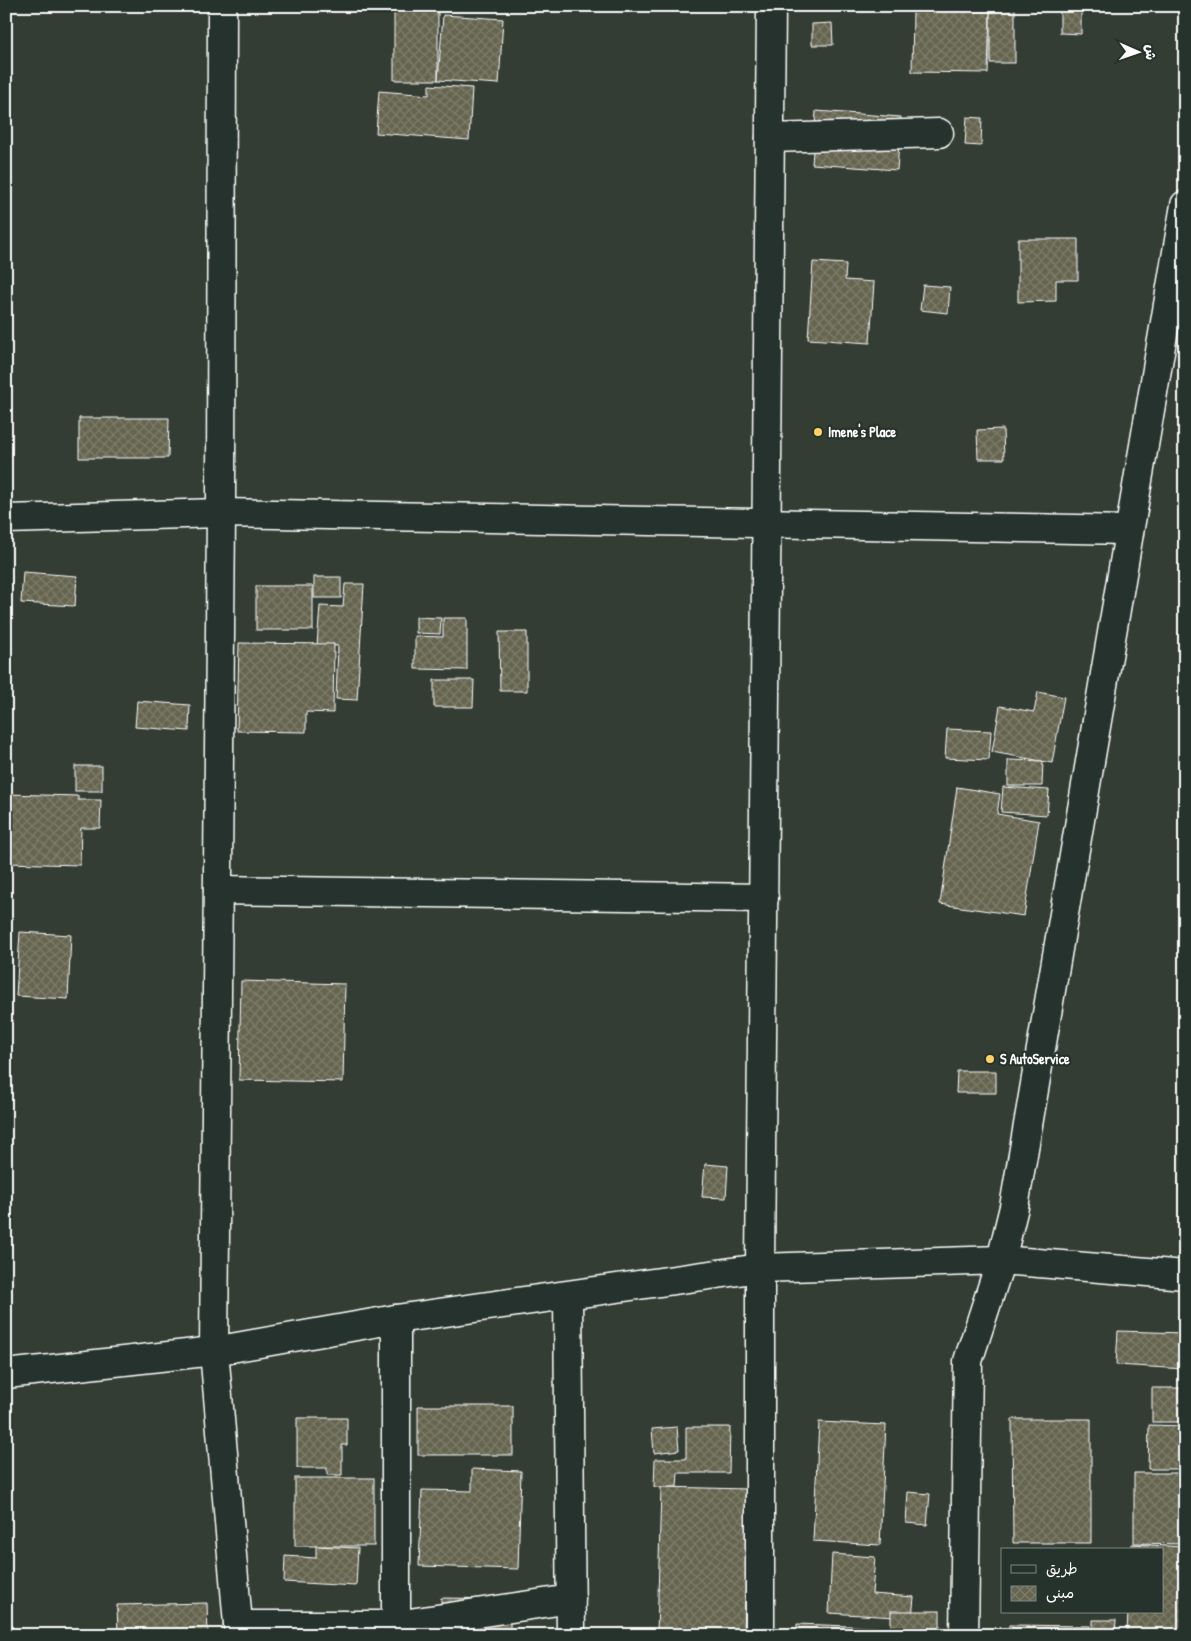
<svg xmlns="http://www.w3.org/2000/svg" width="1191" height="1641" font-family="'Patrick Hand','Playpen Sans Arabic',sans-serif">
  <defs>
    <pattern id="building-cross-hatch" width="8" height="8" patternUnits="userSpaceOnUse" patternTransform="scale(1.25)"><rect width="8" height="8" fill="#656550"/><path d="M0 0l8 8M0 8l8-8" fill="none" stroke="#7c7c6a"/></pattern>
  </defs>
  <rect width="100%" height="100%" fill="#333d34"/>
  <filter id="ink" filterUnits="userSpaceOnUse"><feTurbulence type="fractalNoise" baseFrequency=".02" numOctaves="2"/><feDisplacementMap in="SourceGraphic" scale="10" xChannelSelector="R" yChannelSelector="G"/><feConvolveMatrix kernelMatrix="1 2 1 2 8 2 1 2 1" color-interpolation-filters="sRGB"/></filter>
  <g filter="url(#ink)">
    <!-- building -->
    <g fill="url(#building-cross-hatch)" stroke="#fff">
      <rect x="990" y="6" width="25" height="57"/>
      <path d="M 1060,6 L 1081,6 L 1081,34 L 1060,33 Z"/>
      <rect x="394" y="10" width="44" height="70"/>
      <path d="M 913,10 L 990,11 L 988,73 L 912,72 Z"/>
      <path d="M 443,15 L 503,19 L 499,84 L 438,80 Z"/>
      <path d="M 832,23 L 833,45 L 812,45 L 812,24 Z"/>
      <path d="M 429,85 L 472,88 L 469,140 L 376,133 L 379,91 L 429,95 Z"/>
      <path d="M 816,111 L 901,117 L 897,170 L 812,164 Z"/>
      <path d="M 967,117 L 982,118 L 981,146 L 965,145 Z"/>
      <path d="M 1018,239 L 1078,239 L 1078,280 L 1056,280 L 1056,301 L 1018,302 Z"/>
      <path d="M 813,262 L 846,264 L 845,280 L 874,282 L 870,343 L 808,339 Z"/>
      <path d="M 923,285 L 950,287 L 948,313 L 920,310 Z"/>
      <path d="M 79,418 L 169,418 L 168,458 L 79,458 Z"/>
      <path d="M 1003,429 L 1004,459 L 978,459 L 977,430 Z"/>
      <path d="M 23,572 L 77,576 L 75,606 L 21,603 Z"/>
      <rect x="314" y="577" width="27" height="21"/>
      <path d="M 345,584 L 364,584 L 357,700 L 336,699 L 338,646 L 317,645 L 320,606 L 343,607 Z"/>
      <rect x="256" y="586" width="57" height="44"/>
      <path d="M 416,617 L 441,618 L 440,634 L 416,633 Z"/>
      <path d="M 443,618 L 467,618 L 467,670 L 415,669 L 415,636 L 443,637 Z"/>
      <path d="M 499,632 L 527,632 L 527,691 L 500,691 Z"/>
      <path d="M 239,643 L 334,644 L 333,713 L 306,712 L 306,732 L 237,731 Z"/>
      <path d="M 434,680 L 474,680 L 473,707 L 434,707 Z"/>
      <path d="M 1038,692 L 1064,697 L 1052,763 L 992,752 L 1000,706 L 1034,712 Z"/>
      <path d="M 137,701 L 190,705 L 189,731 L 135,727 Z"/>
      <path d="M 947,729 L 991,731 L 989,760 L 945,758 Z"/>
      <path d="M 1008,760 L 1043,761 L 1042,786 L 1008,786 Z"/>
      <rect x="75" y="766" width="27" height="25"/>
      <path d="M 957,787 L 1000,794 L 997,814 L 1039,821 L 1024,916 L 940,904 Z"/>
      <path d="M 1003,787 L 1049,790 L 1047,815 L 1001,812 Z"/>
      <path d="M 6,794 L 78,796 L 78,800 L 101,800 L 100,828 L 81,828 L 80,865 L 6,863 Z"/>
      <path d="M 20,932 L 71,935 L 68,999 L 16,996 Z"/>
      <path d="M 241,981 L 345,984 L 343,1082 L 239,1080 Z"/>
      <path d="M 957,1071 L 996,1071 L 996,1093 L 956,1093 Z"/>
      <path d="M 705,1164 L 728,1166 L 726,1198 L 702,1197 Z"/>
      <path d="M 1118,1331 L 1185,1333 L 1185,1369 L 1116,1365 Z"/>
      <rect x="1152" y="1388" width="33" height="34"/>
      <rect x="418" y="1406" width="95" height="49"/>
      <path d="M 297,1418 L 347,1418 L 347,1445 L 342,1445 L 342,1475 L 327,1475 L 327,1468 L 297,1468 Z"/>
      <path d="M 1012,1419 L 1091,1419 L 1091,1543 L 1013,1543 Z"/>
      <path d="M 819,1422 L 886,1425 L 880,1545 L 813,1541 Z"/>
      <path d="M 1149,1425 L 1185,1426 L 1185,1469 L 1148,1469 Z"/>
      <path d="M 677,1427 L 679,1450 L 654,1453 L 652,1429 Z"/>
      <path d="M 686,1427 L 730,1427 L 729,1473 L 678,1473 L 677,1487 L 654,1487 L 655,1459 L 686,1459 Z"/>
      <path d="M 472,1469 L 521,1471 L 518,1569 L 419,1566 L 422,1490 L 472,1491 Z"/>
      <path d="M 1134,1473 L 1185,1473 L 1185,1544 L 1134,1543 Z"/>
      <rect x="295" y="1478" width="79" height="68"/>
      <path d="M 661,1487 L 748,1489 L 744,1635 L 657,1635 Z"/>
      <path d="M 908,1492 L 930,1494 L 927,1525 L 906,1523 Z"/>
      <path d="M 1132,1544 L 1185,1547 L 1185,1635 L 1127,1631 L 1128,1612 L 1162,1612 L 1162,1550 L 1131,1550 Z"/>
      <path d="M 316,1546 L 358,1548 L 356,1586 L 284,1582 L 285,1556 L 316,1558 Z"/>
      <path d="M 832,1554 L 875,1557 L 872,1594 L 914,1597 L 912,1618 L 829,1613 Z"/>
      <path d="M 441,1598 L 510,1599 L 510,1635 L 464,1635 L 464,1625 L 441,1626 Z"/>
      <path d="M 207,1603 L 208,1635 L 118,1635 L 117,1605 Z"/>
      <rect x="891" y="1611" width="49" height="24"/>
      <path d="M 1093,1620 L 1116,1620 L 1115,1635 L 1093,1635 Z"/>
      <path d="M 797,1624 L 876,1627 L 876,1635 L 797,1635 Z"/>
      <path d="M 1009,1625 L 1090,1626 L 1090,1635 L 1009,1635 Z"/>
    </g>
    <g fill="none" stroke-linecap="round" stroke-linejoin="round">
      <!-- street casing -->
      <g stroke="#fff" stroke-width="31">
        <g id="street">
          <path d="M 222,6 L 221,513 L 214,1351 L 239,1635"/>
          <path d="M 770,138 L 939,133"/>
          <path d="M 6,519 L 221,513 L 1129,530"/>
          <path d="M 218,890 L 764,898"/>
          <path d="M 568,1296 L 571,1635"/>
          <path d="M 6,1374 L 214,1351 L 396,1319 L 760,1268 L 1001,1260 L 1185,1275"/>
          <path d="M 238,1625 L 396,1625 L 571,1599"/>
          <path d="M 396,1625 L 396,1319"/>
          <path d="M 760,1635 L 760,1268 L 771,6"/>
          <path d="M 964,1635 L 968,1361 L 1001,1260 L 1014,1207 L 1185,205"/>
        </g>
      </g>
      <!-- street -->
      <use href="#street" stroke="#26332d" stroke-width="28"/>
    </g>
  </g>
  <!-- markers -->
  <g fill="#ffd166" stroke="#26332d" stroke-width="2">
    <circle cx="818" cy="432" r="5"/>
    <circle cx="990" cy="1059" r="5"/>
  </g>
  <g text-anchor="middle" stroke-width="4.5" stroke-linejoin="round" paint-order="stroke">
    <!-- poi labels -->
    <g font-size="14" font-weight="bold" fill="#fff" stroke="#26332d" text-anchor="start">
      <text x="828" y="437">Imene's Place</text>
      <text x="1000" y="1064">S AutoService</text>
    </g>
  </g>
  <!-- margin -->
  <rect width="1191" height="1641" fill="none" stroke="#26332d" stroke-width="25"/>
  <rect x="12" y="12" width="1166" height="1616" fill="none" stroke="#fff" stroke-width="2" filter="url(#ink)"/>
  <!-- legend -->
  <rect x="1001" y="1548" width="162" height="65" fill="#26332d" stroke="#7d8581"/>
  <rect x="1011" y="1565" width="25" height="8" fill="#26332d" stroke="#7d8581"/>
  <text x="1046" y="1574" font-size="15" fill="#ffffff">طريق</text>
  <rect x="1011" y="1586" width="25" height="15" fill="url(#building-cross-hatch)" stroke="#7d8581"/>
  <text x="1046" y="1598" font-size="15" fill="#ffffff">مبنى</text>
  <!-- north arrow -->
  <g transform="translate(1138 52) rotate(92)" stroke="#26332d" stroke-width="4" paint-order="stroke">
  <path d="M0-4L9 19L0 12L-9 19Z" fill="#ffffff"/>
  <text y="-8" font-size="14" font-weight="bold" text-anchor="middle" fill="#ffffff">ش</text>
  </g>
</svg>
